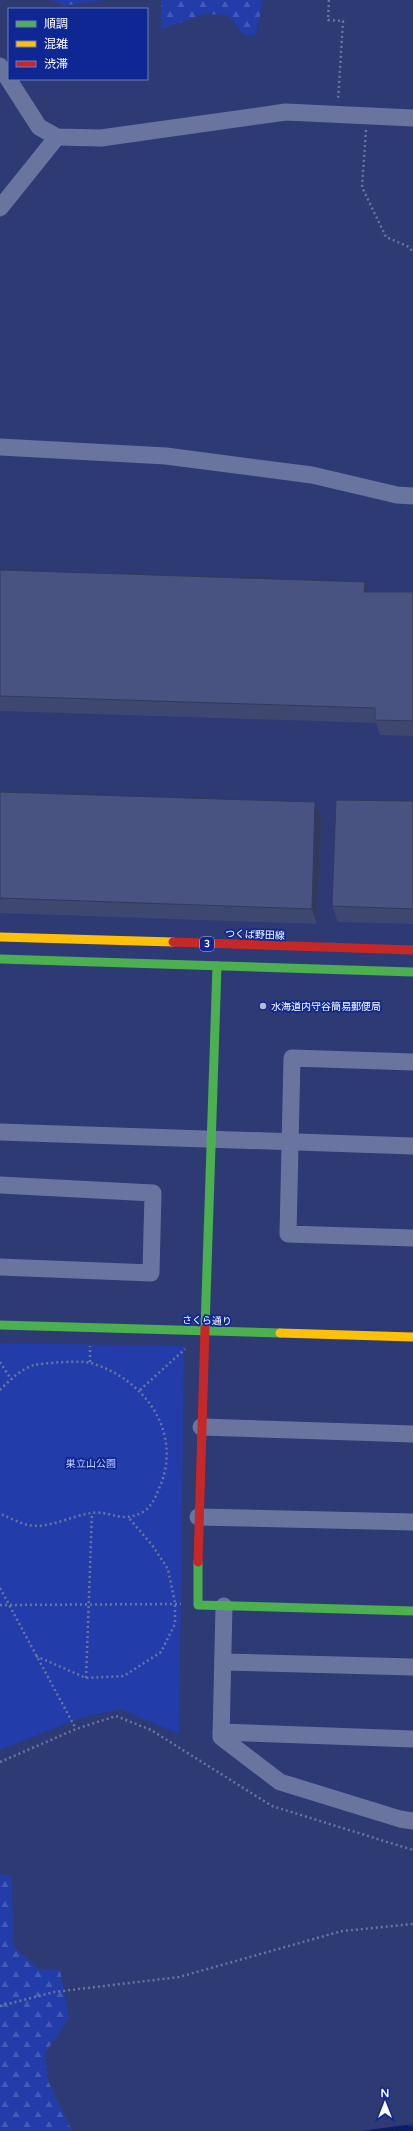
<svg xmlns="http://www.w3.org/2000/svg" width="413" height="2131" font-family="'Varela Round','Noto Sans JP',sans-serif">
  <defs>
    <pattern id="forest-firs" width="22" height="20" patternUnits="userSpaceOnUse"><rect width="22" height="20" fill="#223daa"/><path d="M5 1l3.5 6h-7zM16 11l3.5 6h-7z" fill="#435ab7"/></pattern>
    <pattern id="water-ripples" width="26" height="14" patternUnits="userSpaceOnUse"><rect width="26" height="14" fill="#0b1d6e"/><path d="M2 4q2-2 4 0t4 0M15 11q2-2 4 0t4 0" fill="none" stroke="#303f84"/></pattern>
  </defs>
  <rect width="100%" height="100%" fill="#2d3a74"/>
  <!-- green -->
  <path fill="#223daa" d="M 0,1343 L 184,1346 L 179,1734 L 120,1709 L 80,1718 L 0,1750 Z"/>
  <!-- forest -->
  <g fill="url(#forest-firs)">
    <path d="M 52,0 L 102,0 L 63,6 Z"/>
    <path d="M 161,0 L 263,0 L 256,35 L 244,35 L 228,15 L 204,14 L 162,29 Z"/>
    <path d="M 0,1874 L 12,1877 L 13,1946 L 38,1969 L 60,1970 L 69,2018 L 45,2053 L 48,2081 L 72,2131 L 0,2131 Z"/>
  </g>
  <!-- water -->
  <path fill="url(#water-ripples)" d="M 413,2124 L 413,2131 L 361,2131 Z"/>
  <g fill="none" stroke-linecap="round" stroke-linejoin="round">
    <!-- path -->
    <g stroke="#69759f" stroke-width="2.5" stroke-dasharray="2 3" stroke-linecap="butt">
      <path d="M 329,0 L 328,20 L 343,21 L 338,101"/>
      <path d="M 366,130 L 362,187 L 386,237 L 407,246 L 413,252"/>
      <path d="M 0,1362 L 11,1379"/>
      <path d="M 90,1362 L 90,1346"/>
      <path d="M 0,1390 C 9,1381 21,1369 34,1365 C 43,1363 82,1360 91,1363 C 142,1378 182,1429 161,1484 C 157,1493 153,1506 143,1512 C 122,1524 110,1510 91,1513 C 71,1516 49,1529 28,1525 C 19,1523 9,1517 0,1514"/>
      <path d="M 140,1390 L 185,1349"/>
      <path d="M 0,1588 L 76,1729"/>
      <path d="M 0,1605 L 181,1604"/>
      <path d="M 36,1656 L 86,1678 L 124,1676 L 161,1652 L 175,1624 L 175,1603 L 168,1569 L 152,1545 L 129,1518"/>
      <path d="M 86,1678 L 92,1513"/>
      <path d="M 0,1762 L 76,1729 L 116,1716 L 151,1730 L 272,1806 L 413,1850"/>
      <path d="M 0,2006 L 54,1992 L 179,1977 L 342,1931 L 413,1924"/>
    </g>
    <!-- street -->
    <g stroke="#69759f" stroke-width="17">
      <path d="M 0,66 L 39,127 L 57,137 L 101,138 L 286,112 L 413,118"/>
      <path d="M 0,208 L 57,137"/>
      <path d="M 0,447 L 166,456 L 312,475 L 397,495 L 413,496"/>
      <path d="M 413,1062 L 292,1058 L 288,1234 L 413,1238"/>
      <path d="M 0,1132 L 413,1146"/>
      <path d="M 0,1185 L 153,1193 L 151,1273 L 0,1267"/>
      <path d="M 201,1427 L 413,1434"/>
      <path d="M 198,1517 L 413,1522"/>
      <path d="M 224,1606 L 221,1737 L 280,1782 L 400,1819 L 413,1821"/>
      <path d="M 223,1662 L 413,1667"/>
      <path d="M 221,1732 L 413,1739"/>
    </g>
    <!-- fast -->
    <g stroke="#4caf50" stroke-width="9">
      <path d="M 0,959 L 413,972"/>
      <path d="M 0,1325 L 280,1333"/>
      <path d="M 205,1328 L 217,966"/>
      <path d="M 198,1562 L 198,1605 L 413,1611"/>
    </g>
    <!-- slow -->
    <g stroke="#ffc107" stroke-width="9">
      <path d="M 0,937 L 173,942"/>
      <path d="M 280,1333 L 413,1337"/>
    </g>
    <!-- jam -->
    <g stroke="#c62828" stroke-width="9">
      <path d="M 173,942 L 413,950"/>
      <path d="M 198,1562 L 205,1328"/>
    </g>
  </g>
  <!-- wall -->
  <g fill="#3e4770">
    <path d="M 0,570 L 365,582 L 368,592 L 413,592 L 413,736 L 380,735 L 376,723 L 0,711 Z"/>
    <path d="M 0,792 L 315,802 L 321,817 L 317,924 L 0,913 Z"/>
    <path d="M 413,801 L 413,924 L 338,922 L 332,906 Z"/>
  </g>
  <!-- shaded-wall -->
  <g fill="#323a5b">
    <path d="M 365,582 L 370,598 L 364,592 Z"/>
    <path d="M 315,802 L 321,817 L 317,924 L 312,909 Z"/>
  </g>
  <!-- building -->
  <g fill="#485382" stroke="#323a5b">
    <path d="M 0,570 L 365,582 L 364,592 L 413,592 L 413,721 L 375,720 L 375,708 L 0,696 Z"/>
    <path d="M 0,792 L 315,802 L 312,909 L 0,898 Z"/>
    <path d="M 336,800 L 413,801 L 413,909 L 332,906 Z"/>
  </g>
  <!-- markers -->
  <circle fill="#b6bace" stroke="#0f2792" stroke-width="1.5" cx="263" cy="1006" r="4"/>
  <g text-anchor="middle" stroke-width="3.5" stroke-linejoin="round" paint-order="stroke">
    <!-- shield labels -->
    <rect fill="#0f2792" stroke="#b7bede" stroke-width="1" x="200" y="937" width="14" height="14" rx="3"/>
    <g font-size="9" font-weight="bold" fill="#fff">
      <text x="207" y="947">3</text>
    </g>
    <!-- street labels -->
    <g font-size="10" fill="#fff" stroke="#0f2792">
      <text transform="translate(255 934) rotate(2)" y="4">つくば野田線</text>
      <text transform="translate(207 1320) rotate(2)" y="4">さくら通り</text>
    </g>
    <!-- poi labels -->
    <g font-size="10" fill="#fff" stroke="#0f2792" text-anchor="start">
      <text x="271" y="1010">水海道内守谷簡易郵便局</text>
    </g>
    <!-- park labels -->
    <g font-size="10" fill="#c1cefe" stroke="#0f2792">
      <text x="91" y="1467">巣立山公園</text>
    </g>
  </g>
  <!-- legend -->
  <rect x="8" y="8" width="140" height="72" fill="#0f2792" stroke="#6f7dbe"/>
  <rect x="16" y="21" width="20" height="6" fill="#4caf50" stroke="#6f7dbe"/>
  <text x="44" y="28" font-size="12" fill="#ffffff">順調</text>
  <rect x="16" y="41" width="20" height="6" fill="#ffc107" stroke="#6f7dbe"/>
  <text x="44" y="48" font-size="12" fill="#ffffff">混雑</text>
  <rect x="16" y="61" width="20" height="6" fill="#c62828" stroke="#6f7dbe"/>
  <text x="44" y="68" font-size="12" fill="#ffffff">渋滞</text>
  <!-- north arrow -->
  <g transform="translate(385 2103)" stroke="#0f2792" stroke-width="3" paint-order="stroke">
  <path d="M0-3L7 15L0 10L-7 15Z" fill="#ffffff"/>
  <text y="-6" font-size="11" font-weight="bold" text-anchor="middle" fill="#ffffff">N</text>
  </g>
</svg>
